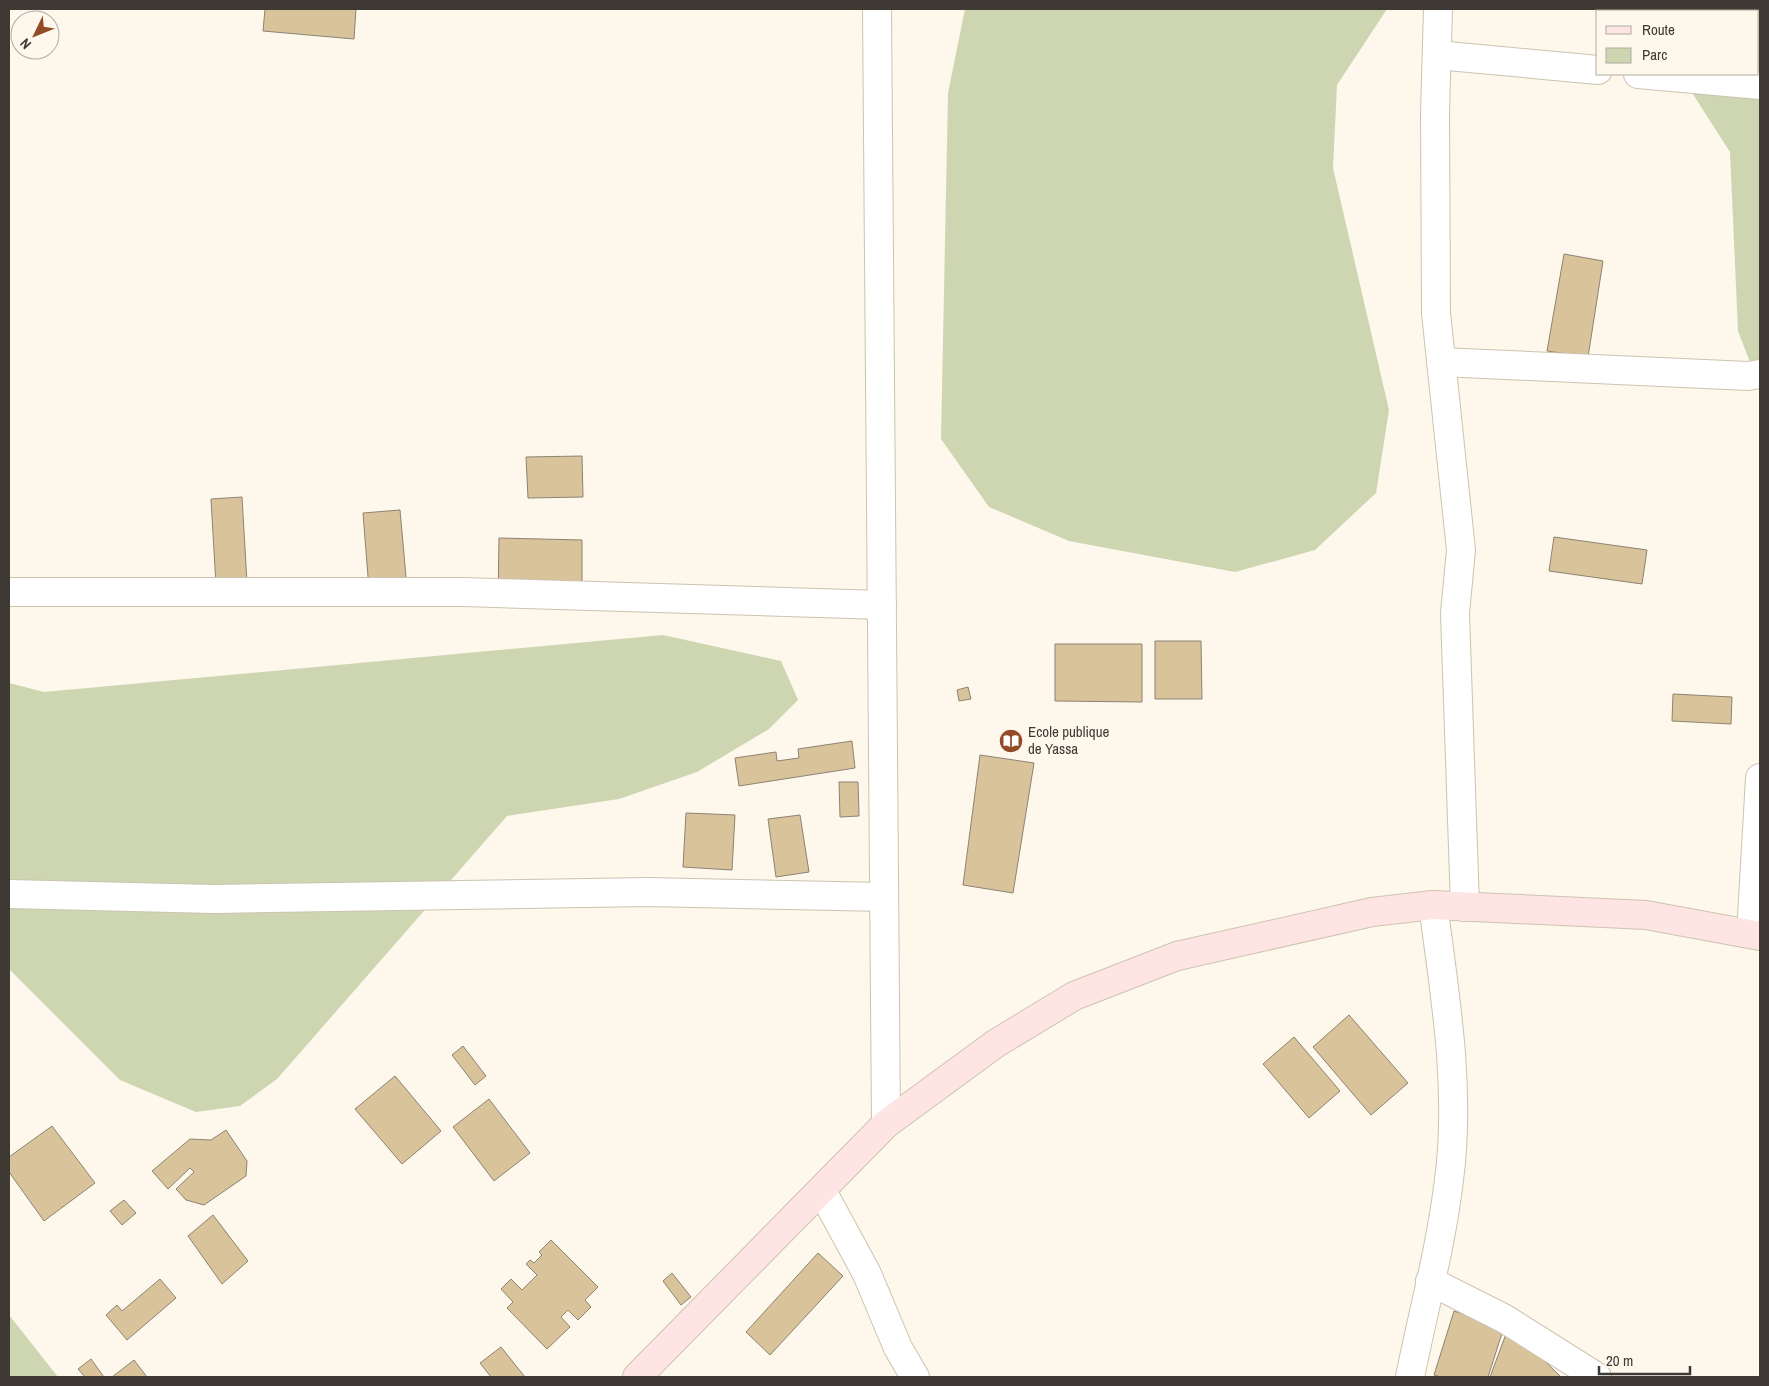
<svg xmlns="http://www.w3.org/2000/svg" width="1769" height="1386" font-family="'Archivo Narrow',sans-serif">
  <rect width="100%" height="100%" fill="#fef7ec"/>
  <!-- green -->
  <g fill="#ced6b1">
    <path d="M 965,9 L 1387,9 L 1337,85 L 1333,168 L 1389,410 L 1376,493 L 1315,550 L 1235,572 L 1069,541 L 989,507 L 941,439 L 948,93 Z"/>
    <path d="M 1638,9 L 1760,9 L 1760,388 L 1738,331 L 1730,152 L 1680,74 L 1758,74 L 1758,11 L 1639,11 Z"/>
    <path d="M 663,635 L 781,661 L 798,700 L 769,729 L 697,772 L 619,799 L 507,816 L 277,1079 L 240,1106 L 196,1112 L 120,1080 L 9,969 L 9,683 L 44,692 Z"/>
    <path d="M 9,1315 L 58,1377 L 9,1377 Z"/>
  </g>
  <!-- building -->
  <g fill="#d9c39b" stroke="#8d8372">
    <path d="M 265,9 L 356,9 L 354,39 L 263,31 Z"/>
    <path d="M 1564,254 L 1603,261 L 1588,357 L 1547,351 Z"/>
    <path d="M 582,456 L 583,497 L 528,498 L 526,457 Z"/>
    <path d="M 242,497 L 247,583 L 216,585 L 211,499 Z"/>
    <path d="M 400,510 L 408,599 L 370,602 L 363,513 Z"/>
    <path d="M 1554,537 L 1647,550 L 1642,584 L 1549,571 Z"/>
    <path d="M 499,538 L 582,540 L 582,603 L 498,601 Z"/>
    <path d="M 1155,641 L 1201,641 L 1202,699 L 1155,699 Z"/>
    <path d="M 1055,644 L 1142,644 L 1142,702 L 1055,701 Z"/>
    <path d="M 968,687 L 971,699 L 959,701 L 957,690 Z"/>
    <path d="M 1673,694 L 1732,697 L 1731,724 L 1672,721 Z"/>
    <path d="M 852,741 L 855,768 L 739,786 L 735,758 L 776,752 L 777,761 L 799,758 L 798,749 Z"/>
    <path d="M 980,755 L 1034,763 L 1013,893 L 963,885 Z"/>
    <path d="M 839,782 L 858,782 L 859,816 L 840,817 Z"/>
    <path d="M 686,813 L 735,815 L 732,870 L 683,867 Z"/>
    <path d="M 800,815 L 809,872 L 776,877 L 768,819 Z"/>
    <path d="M 1349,1015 L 1408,1083 L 1371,1115 L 1313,1047 Z"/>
    <path d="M 1294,1037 L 1340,1091 L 1309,1118 L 1263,1064 Z"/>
    <path d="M 463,1046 L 486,1076 L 475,1085 L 452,1055 Z"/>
    <path d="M 395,1076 L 441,1131 L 402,1164 L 355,1109 Z"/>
    <path d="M 489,1099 L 530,1153 L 494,1181 L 453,1127 Z"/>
    <path d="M 52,1126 L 95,1183 L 44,1221 L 9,1172 L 9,1157 Z"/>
    <path d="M 226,1130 L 247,1161 L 246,1176 L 204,1205 L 186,1200 L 176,1189 L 194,1172 L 190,1168 L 168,1189 L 152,1171 L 190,1139 L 211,1140 Z"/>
    <path d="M 124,1200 L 136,1213 L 122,1225 L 110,1211 Z"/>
    <path d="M 213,1215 L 248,1261 L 222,1284 L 188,1236 Z"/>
    <path d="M 551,1240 L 598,1287 L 585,1300 L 591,1307 L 578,1320 L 568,1310 L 561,1317 L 570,1327 L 547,1349 L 507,1308 L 513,1302 L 501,1289 L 511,1279 L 522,1290 L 537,1275 L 526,1264 L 530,1260 L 534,1263 L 542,1255 L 539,1252 Z"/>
    <path d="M 818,1253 L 843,1276 L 770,1355 L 746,1332 Z"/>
    <path d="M 672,1273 L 691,1297 L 681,1305 L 663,1281 Z"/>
    <path d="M 160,1279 L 176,1298 L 127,1340 L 106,1315 L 117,1305 L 122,1311 Z"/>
    <path d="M 1454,1311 L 1504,1327 L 1488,1377 L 1441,1377 L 1434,1375 Z"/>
    <path d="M 1509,1326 L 1561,1377 L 1490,1377 Z"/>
    <path d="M 501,1347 L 525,1377 L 491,1377 L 480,1363 Z"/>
    <path d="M 91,1359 L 104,1377 L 85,1377 L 78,1369 Z"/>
    <path d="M 134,1360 L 147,1377 L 112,1377 Z"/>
  </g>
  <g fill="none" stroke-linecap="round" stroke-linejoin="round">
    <!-- street casing -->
    <g stroke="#cdc3b0" stroke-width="30">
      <g id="street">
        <path d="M 877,9 L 886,1124"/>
        <path d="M 1438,9 L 1435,113 L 1436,313 L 1461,550 L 1455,613 L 1465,907"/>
        <path d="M 1437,55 L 1598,70"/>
        <path d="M 1638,74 L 1760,85"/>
        <path d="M 1441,362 L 1748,376 L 1760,374"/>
        <path d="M 9,592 L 464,592 L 882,605"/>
        <path d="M 9,894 L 214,899 L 648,892 L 884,897"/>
        <path d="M 1751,934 L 1760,778"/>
        <path d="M 822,1191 L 867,1274 L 898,1348 L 915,1377"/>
        <path d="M 1430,1281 L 1505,1319 L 1597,1377"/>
        <path d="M 1410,1377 C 1423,1312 1441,1247 1449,1180 C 1461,1089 1445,995 1433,905"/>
      </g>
    </g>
    <!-- secondary casing -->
    <g stroke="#cdc3b0" stroke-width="30">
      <path id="secondary" d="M 637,1377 L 886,1124 L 995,1044 L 1074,996 L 1177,956 L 1372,912 L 1433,905 L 1646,915 L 1760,936"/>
    </g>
    <!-- street -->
    <use href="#street" stroke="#fff" stroke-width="28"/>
    <!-- secondary -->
    <use href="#secondary" stroke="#fee5e4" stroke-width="28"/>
  </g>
  <!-- icons -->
  <defs>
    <g id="library-disc" transform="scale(1.25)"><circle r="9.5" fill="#934b28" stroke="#fef7ec"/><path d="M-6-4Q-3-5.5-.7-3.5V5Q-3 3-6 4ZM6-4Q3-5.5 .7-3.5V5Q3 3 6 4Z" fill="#fff"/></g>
  </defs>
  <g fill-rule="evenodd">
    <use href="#library-disc" x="1011" y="741"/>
  </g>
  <g text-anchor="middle" stroke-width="5" stroke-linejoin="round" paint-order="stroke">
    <!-- poi labels -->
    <g font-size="15" fill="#3e3a33" stroke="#fef7ec" text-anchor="start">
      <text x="1028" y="737">Ecole publique<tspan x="1028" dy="17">de Yassa</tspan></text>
    </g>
  </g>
  <!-- border -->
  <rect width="1769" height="1386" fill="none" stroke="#3e3a33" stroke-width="20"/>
  <!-- legend -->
  <rect x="1596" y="10" width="162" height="65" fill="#fef7ec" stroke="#b1aba2"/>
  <rect x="1606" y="26" width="25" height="8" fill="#fee5e4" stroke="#b1aba2"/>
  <text x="1642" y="35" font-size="15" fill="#3e3a33">Route</text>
  <rect x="1606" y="48" width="25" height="15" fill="#ced6b1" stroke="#b1aba2"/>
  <text x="1642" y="60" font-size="15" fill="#3e3a33">Parc</text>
  <!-- north arrow -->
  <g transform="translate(35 35) rotate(227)"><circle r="24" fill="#fef7ec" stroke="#b1aba2"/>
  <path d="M0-4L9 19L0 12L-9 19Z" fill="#934b28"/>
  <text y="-8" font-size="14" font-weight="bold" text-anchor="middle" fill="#3e3a33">N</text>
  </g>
  <!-- scale -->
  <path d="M1599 1366v8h91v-8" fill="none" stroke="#3e3a33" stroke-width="2.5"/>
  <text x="1606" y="1366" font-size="15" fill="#3e3a33" stroke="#fef7ec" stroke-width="4" paint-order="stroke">20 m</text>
</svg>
